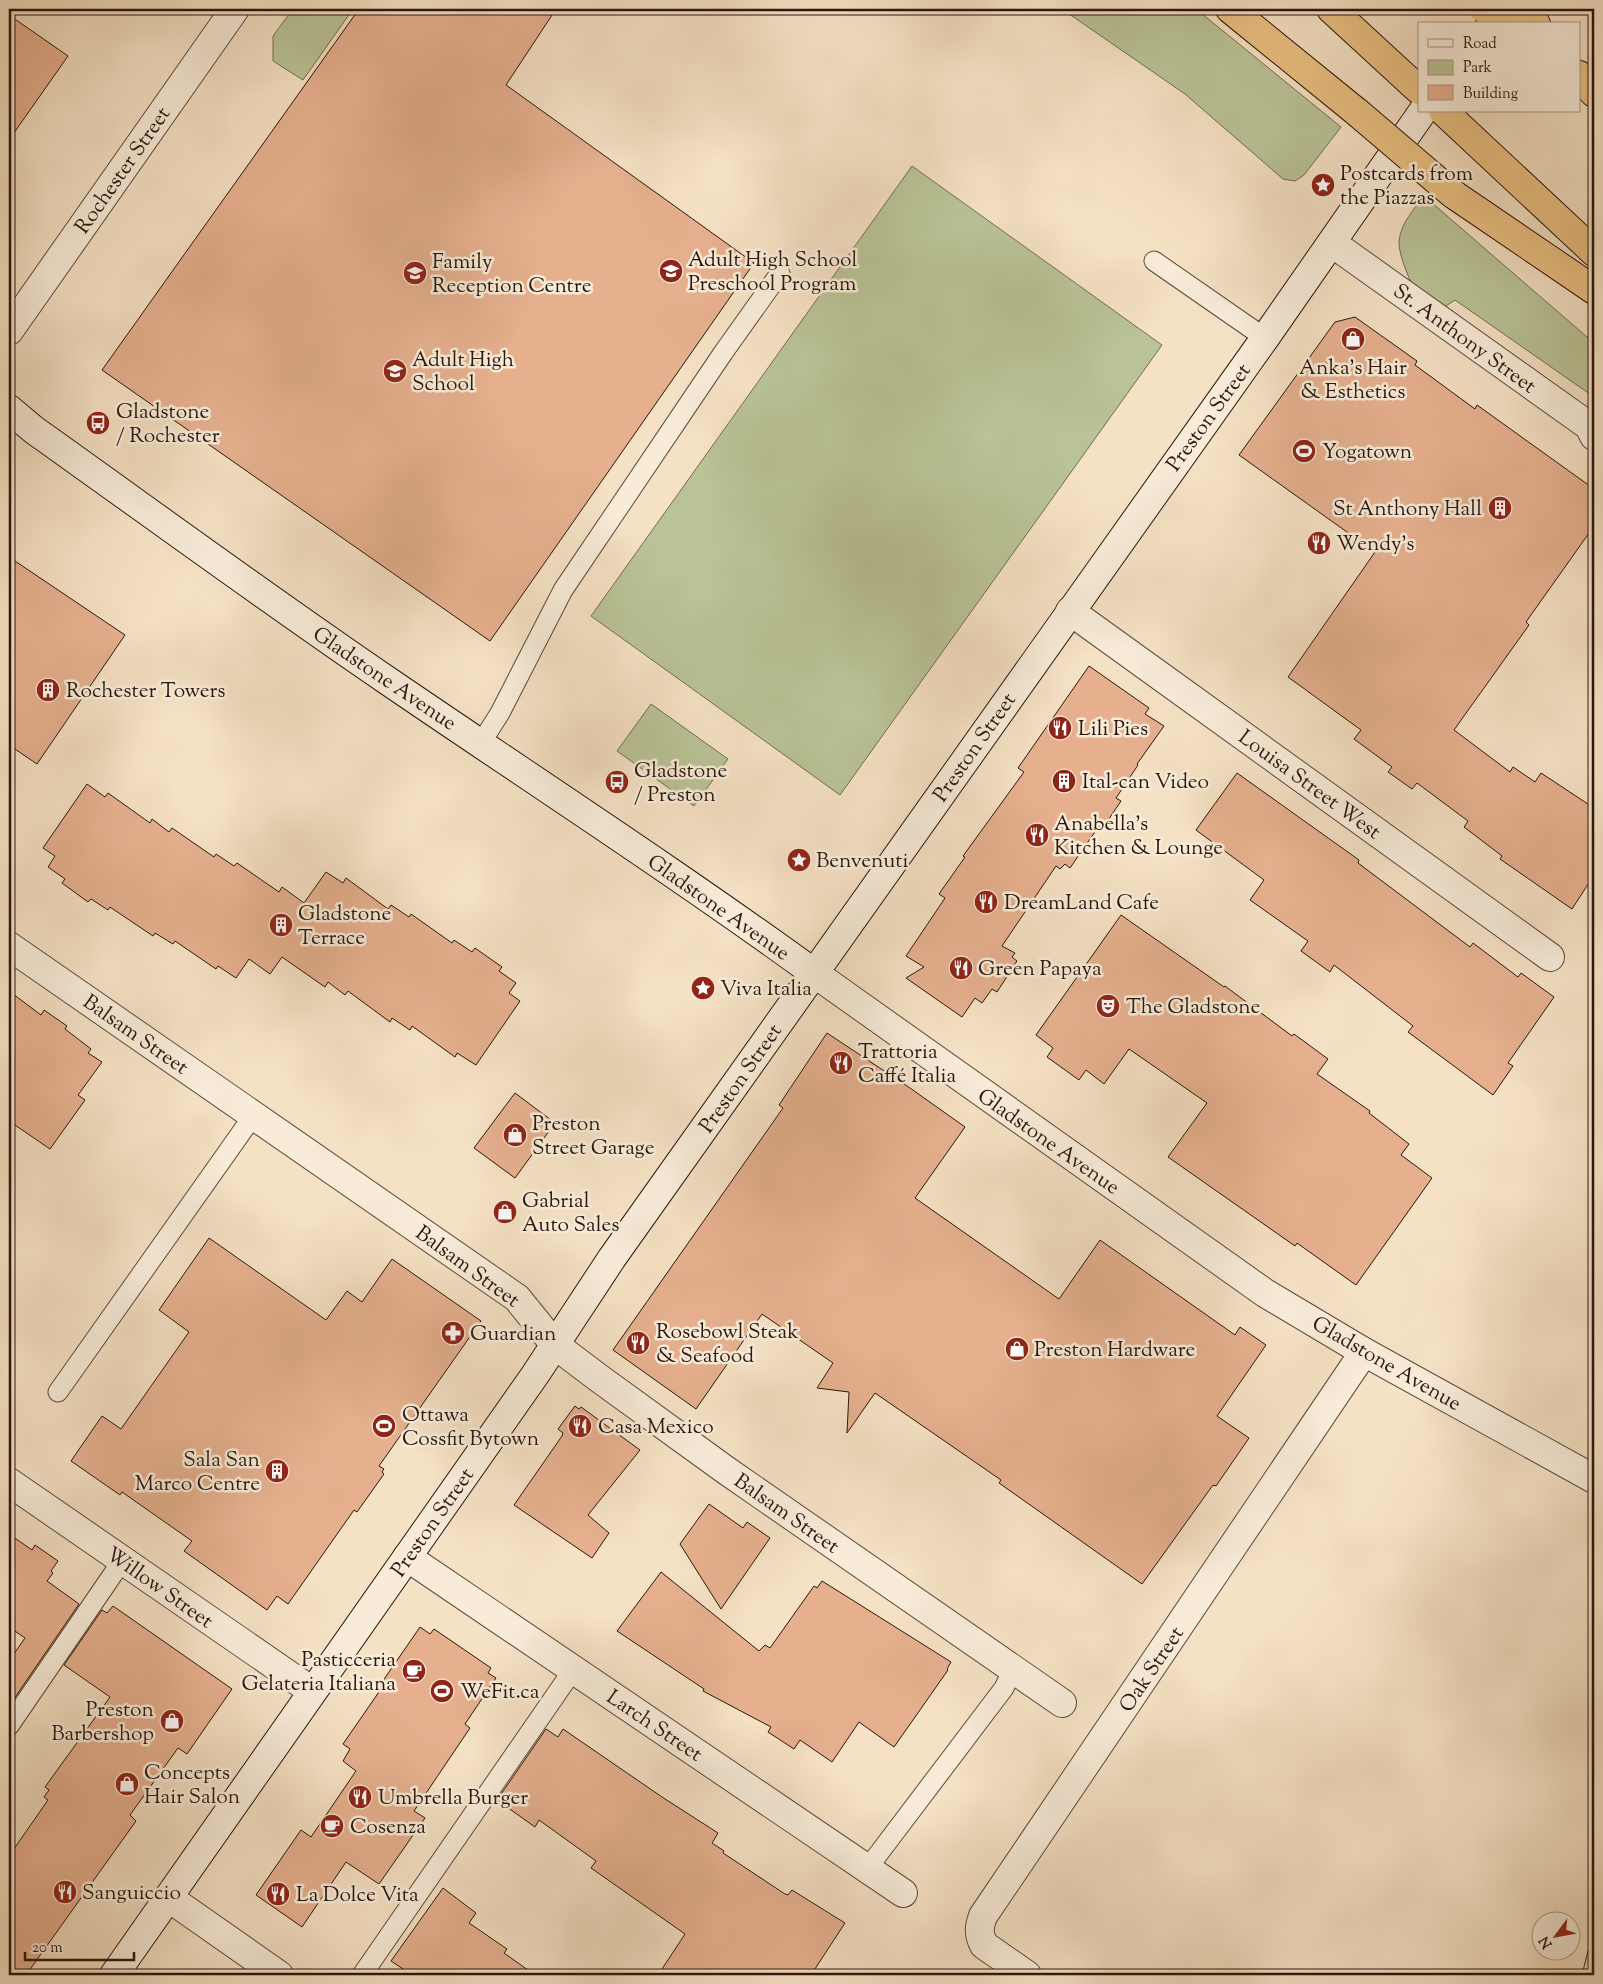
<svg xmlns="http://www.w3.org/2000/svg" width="1603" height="1984" font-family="'Sorts Mill Goudy',serif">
  <rect width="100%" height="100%" fill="#f5e1c4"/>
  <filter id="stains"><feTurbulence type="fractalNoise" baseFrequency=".004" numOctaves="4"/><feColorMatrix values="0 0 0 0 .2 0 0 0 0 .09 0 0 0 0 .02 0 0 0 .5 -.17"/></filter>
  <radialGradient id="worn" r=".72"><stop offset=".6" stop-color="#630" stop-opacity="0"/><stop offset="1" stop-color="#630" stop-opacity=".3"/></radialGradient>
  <!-- green -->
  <g fill="#b9c396" stroke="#726c52">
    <path d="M 293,9 L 353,9 L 303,80 L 273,61 L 273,36 Z"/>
    <path d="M 1062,9 L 1196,9 L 1341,127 L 1304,175 L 1295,181 L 1283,179 L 1185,94 Z"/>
    <path d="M 912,166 L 1162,345 L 840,795 L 591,616 Z"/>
    <path d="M 1424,196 L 1594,343 L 1594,397 L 1455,300 L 1443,308 L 1414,290 C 1409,278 1398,253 1399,241 C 1401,223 1414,209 1424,196 Z"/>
    <path d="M 651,704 L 728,759 L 694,806 L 617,751 Z"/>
  </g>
  <!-- building -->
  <g fill="#e6b08f" stroke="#2a160d">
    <path d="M 359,9 L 556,9 L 506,85 L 754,263 L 490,641 L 102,370 Z"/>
    <path d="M 9,15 L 68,56 L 9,140 Z"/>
    <path d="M 1355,317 L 1417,361 L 1415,365 L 1475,409 L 1477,405 L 1594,489 L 1594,526 L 1526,622 L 1529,625 L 1454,730 L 1510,772 L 1513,767 L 1535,782 L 1541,773 L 1594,808 L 1594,875 L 1572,909 L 1500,859 L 1502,856 L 1464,827 L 1468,821 L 1417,783 L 1412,789 L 1388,772 L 1392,767 L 1354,739 L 1361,730 L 1288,677 L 1375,552 L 1239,455 L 1335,322 Z"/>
    <path d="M 9,557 L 125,635 L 37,764 L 9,745 Z"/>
    <path d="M 1089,666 L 1149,708 L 1145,714 L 1164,726 L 1137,764 L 1138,765 L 1116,798 L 1121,801 L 1102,829 L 1099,826 L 1070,868 L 1065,864 L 1060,869 L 1056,866 L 1002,946 L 1015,953 L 1012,957 L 1017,961 L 997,992 L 992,989 L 982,1003 L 975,998 L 962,1017 L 906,978 L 924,967 L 906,956 L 945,898 L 939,894 L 965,857 L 963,856 L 1024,772 L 1018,768 Z"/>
    <path d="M 1237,773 L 1359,860 L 1358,863 L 1470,947 L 1473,943 L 1518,977 L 1521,973 L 1554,997 L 1508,1063 L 1513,1066 L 1493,1095 L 1408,1032 L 1413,1026 L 1334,965 L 1330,972 L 1301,951 L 1308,941 L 1250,900 L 1264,880 L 1196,830 Z"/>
    <path d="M 87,784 L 105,797 L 108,793 L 150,823 L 152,819 L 169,832 L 172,828 L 214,857 L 216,854 L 234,866 L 237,863 L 279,892 L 282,887 L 304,903 L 326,872 L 343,883 L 346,878 L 388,909 L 391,905 L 409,917 L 411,914 L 452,943 L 454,940 L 472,952 L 475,948 L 502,967 L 499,971 L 516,983 L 509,993 L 520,1001 L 476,1065 L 457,1053 L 455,1057 L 412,1026 L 410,1030 L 392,1018 L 390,1022 L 348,991 L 345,995 L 328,982 L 325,987 L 282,957 L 270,974 L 249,959 L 236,978 L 218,966 L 216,969 L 175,941 L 173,944 L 155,933 L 153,936 L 110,907 L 108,910 L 91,899 L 88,902 L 62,883 L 65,879 L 48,867 L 55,856 L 43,848 Z"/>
    <path d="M 1121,915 L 1224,987 L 1225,986 L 1292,1036 L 1294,1034 L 1328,1059 L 1317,1074 L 1370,1111 L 1369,1113 L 1409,1144 L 1401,1155 L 1432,1178 L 1356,1285 L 1297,1243 L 1295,1246 L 1168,1157 L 1207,1103 L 1129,1049 L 1104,1084 L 1086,1070 L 1079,1080 L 1047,1057 L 1053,1048 L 1036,1035 Z"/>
    <path d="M 9,991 L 41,1015 L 44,1010 L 67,1026 L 65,1029 L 91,1049 L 88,1053 L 102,1062 L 78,1095 L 85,1100 L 50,1149 L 9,1121 Z"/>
    <path d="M 827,1033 L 910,1088 L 965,1127 L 915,1198 L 1059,1299 L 1100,1240 L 1235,1335 L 1240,1327 L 1266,1345 L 1217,1416 L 1249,1438 L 1216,1486 L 1213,1485 L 1142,1584 L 999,1483 L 1001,1480 L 875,1393 L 847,1433 L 849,1392 L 817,1388 L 833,1363 L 762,1314 L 696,1409 L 613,1350 L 783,1108 L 779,1105 Z"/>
    <path d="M 515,1093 L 555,1123 L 515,1178 L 474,1148 Z"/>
    <path d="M 209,1238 L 326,1320 L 347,1291 L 362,1302 L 392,1259 L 481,1321 L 379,1466 L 384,1469 L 382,1472 L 384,1474 L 357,1512 L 354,1510 L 288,1604 L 277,1596 L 267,1610 L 184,1551 L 192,1541 L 122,1492 L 120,1495 L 71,1461 L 102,1416 L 121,1429 L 189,1332 L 159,1310 Z"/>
    <path d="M 575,1406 L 579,1409 L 581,1407 L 640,1450 L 588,1515 L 609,1533 L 592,1558 L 514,1505 L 562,1436 L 563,1433 L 558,1429 Z"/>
    <path d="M 709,1504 L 743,1528 L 747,1522 L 770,1538 L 721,1609 L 680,1544 Z"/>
    <path d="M 9,1534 L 32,1550 L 35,1545 L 58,1561 L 51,1571 L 53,1573 L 47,1581 L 79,1604 L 9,1706 L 9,1661 L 25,1638 L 9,1627 Z"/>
    <path d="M 661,1572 L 759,1651 L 765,1645 L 770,1648 L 814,1586 L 817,1588 L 822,1581 L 951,1662 L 947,1669 L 948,1670 L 894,1747 L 859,1722 L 832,1762 L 800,1740 L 794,1749 L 768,1732 L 771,1727 L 703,1691 L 704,1689 L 617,1631 Z"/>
    <path d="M 113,1606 L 232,1689 L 187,1754 L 178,1748 L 130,1815 L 136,1821 L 26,1975 L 9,1975 L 9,1856 L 48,1800 L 44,1797 L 49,1790 L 45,1787 L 110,1697 L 64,1665 L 102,1610 L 107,1613 Z"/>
    <path d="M 420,1627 L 430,1634 L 434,1629 L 491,1668 L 488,1673 L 496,1678 L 465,1724 L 470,1728 L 414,1811 L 425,1818 L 379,1884 L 346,1862 L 302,1927 L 256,1895 L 301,1830 L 311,1837 L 356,1771 L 343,1761 L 350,1749 L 343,1744 L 381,1689 L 378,1688 Z"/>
    <path d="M 546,1729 L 558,1737 L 563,1729 L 662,1797 L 718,1833 L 712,1843 L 724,1851 L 723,1853 L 785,1894 L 788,1895 L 792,1890 L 845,1923 L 811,1975 L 658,1975 L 685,1934 L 591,1868 L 596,1861 L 539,1820 L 535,1827 L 497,1800 Z"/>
    <path d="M 443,1888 L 476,1913 L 469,1923 L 507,1949 L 504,1953 L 535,1975 L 412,1975 L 391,1961 Z"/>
  </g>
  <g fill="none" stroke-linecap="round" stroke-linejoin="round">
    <!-- service casing -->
    <g stroke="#5d493b" stroke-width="21">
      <g id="service">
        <path d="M 1154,261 L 1265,338"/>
        <path d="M 481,743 L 500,713 L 563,590 L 723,353 L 780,273"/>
        <path d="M 58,1392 L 253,1116"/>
        <path d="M 9,1726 L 122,1561"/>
        <path d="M 867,1869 L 1004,1688 L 1013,1669"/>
        <path d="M 362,1975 L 573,1670"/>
      </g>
    </g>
    <!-- minor casing -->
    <g stroke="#5d493b" stroke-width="30">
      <g id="minor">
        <path d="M 1332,243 L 1589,426 L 1594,436"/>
        <path d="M 1070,611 L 1550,957"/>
        <path d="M 9,946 L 517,1298 L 555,1345 L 600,1379 L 727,1471 L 1062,1703"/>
        <path d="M 9,1482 L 312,1691"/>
        <path d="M 407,1557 L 903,1893"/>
        <path d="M 169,1898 L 279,1975"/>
        <path d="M 1027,1975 L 984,1945 C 978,1934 979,1927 983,1916 L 1364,1352"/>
      </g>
    </g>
    <!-- tertiary casing -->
    <g stroke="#5d493b" stroke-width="30">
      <g id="tertiary">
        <path d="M 9,331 L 235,9"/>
        <path d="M 814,973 L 1265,1293 L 1364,1352 L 1594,1479"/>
      </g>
    </g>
    <!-- secondary casing -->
    <g stroke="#2a160d" stroke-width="30">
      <g id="secondary">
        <path d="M 9,409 L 34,430 C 152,514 269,600 388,681 C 530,778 675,872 814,973"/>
        <path d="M 114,1975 L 535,1375 L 612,1258 L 1265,338 L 1423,111"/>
      </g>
    </g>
    <!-- motorway casing -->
    <g stroke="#2a160d" stroke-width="30">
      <g id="motorway">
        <path d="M 1230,9 L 1358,113"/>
        <path d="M 1331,9 L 1419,90"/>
        <path d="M 1523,9 L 1536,24"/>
        <path d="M 1579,75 L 1594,93"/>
        <path d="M 1443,111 L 1594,252"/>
        <path d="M 1453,194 L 1594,290"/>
      </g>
    </g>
    <!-- service -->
    <use href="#service" stroke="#f8ecd9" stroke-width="19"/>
    <!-- minor -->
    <use href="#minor" stroke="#f8ecd9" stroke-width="28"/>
    <!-- tertiary -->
    <use href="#tertiary" stroke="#f8ecd9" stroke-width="28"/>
    <!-- secondary -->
    <use href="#secondary" stroke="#f8ecd9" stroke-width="28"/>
    <!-- motorway -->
    <use href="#motorway" stroke="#eac082" stroke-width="28"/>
    <!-- tram -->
    <path stroke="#2a160d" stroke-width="1" d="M 1582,1975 L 1594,1927"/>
    <!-- motorway-bridge casing -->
    <g stroke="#2a160d" stroke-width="30" stroke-linecap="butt">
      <g id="motorway-bridge">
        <path d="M 1484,9 L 1503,24"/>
        <path d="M 1358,113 L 1453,194"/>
      </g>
    </g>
    <!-- motorway-bridge -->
    <use href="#motorway-bridge" stroke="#eac082" stroke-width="28"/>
  </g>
  <!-- icons -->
  <defs>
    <g id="sight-disc" transform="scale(1.25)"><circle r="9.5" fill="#8f2418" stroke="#f8ecd9"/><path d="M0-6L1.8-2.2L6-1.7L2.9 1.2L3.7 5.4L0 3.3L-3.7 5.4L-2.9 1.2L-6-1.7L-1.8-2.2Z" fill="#fff"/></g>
    <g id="school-disc" transform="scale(1.25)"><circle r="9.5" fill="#8f2418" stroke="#f8ecd9"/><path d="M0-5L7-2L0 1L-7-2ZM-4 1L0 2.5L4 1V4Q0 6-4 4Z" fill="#fff"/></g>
    <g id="shop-disc" transform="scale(1.25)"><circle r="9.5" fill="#8f2418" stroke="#f8ecd9"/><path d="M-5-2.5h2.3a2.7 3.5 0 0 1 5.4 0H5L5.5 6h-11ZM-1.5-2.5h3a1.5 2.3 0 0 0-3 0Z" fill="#fff"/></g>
    <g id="bus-disc" transform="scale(1.25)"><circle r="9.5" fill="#8f2418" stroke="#f8ecd9"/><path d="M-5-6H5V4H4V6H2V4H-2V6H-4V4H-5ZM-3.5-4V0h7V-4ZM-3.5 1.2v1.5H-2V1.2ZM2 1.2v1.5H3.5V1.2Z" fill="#fff"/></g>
    <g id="stadium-disc" transform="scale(1.25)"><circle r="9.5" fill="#8f2418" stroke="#f8ecd9"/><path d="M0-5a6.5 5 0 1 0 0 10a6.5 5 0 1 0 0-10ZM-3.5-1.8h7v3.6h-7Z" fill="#fff"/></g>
    <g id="building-disc" transform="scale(1.25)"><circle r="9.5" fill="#8f2418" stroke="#f8ecd9"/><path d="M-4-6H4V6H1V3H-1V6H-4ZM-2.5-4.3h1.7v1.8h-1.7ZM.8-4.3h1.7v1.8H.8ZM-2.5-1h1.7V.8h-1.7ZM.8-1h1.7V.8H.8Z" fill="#fff"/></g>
    <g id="restaurant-disc" transform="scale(1.25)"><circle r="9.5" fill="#8f2418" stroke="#f8ecd9"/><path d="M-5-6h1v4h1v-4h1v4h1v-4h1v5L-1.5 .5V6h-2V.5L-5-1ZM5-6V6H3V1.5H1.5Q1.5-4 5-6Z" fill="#fff"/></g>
    <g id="theatre-disc" transform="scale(1.25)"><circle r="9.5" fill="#8f2418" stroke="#f8ecd9"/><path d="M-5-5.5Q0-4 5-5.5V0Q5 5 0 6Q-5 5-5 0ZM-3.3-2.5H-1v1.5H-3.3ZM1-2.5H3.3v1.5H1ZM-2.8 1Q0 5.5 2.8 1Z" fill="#fff"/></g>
    <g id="pharmacy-disc" transform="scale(1.25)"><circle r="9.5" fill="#8f2418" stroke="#f8ecd9"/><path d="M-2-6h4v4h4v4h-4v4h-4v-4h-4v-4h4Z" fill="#fff"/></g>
    <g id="cafe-disc" transform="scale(1.25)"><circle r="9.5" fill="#8f2418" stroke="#f8ecd9"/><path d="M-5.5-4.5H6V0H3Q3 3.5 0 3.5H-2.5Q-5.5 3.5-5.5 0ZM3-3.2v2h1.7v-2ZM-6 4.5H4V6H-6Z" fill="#fff"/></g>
  </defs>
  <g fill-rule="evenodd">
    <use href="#sight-disc" x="1323" y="185"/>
    <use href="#school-disc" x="671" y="271"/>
    <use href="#school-disc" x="415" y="273"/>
    <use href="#shop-disc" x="1353" y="339"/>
    <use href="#school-disc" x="395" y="371"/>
    <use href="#bus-disc" x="98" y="423"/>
    <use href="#stadium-disc" x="1304" y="451"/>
    <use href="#building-disc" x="1500" y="508"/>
    <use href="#restaurant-disc" x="1319" y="543"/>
    <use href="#building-disc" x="48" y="690"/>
    <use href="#restaurant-disc" x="1060" y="728"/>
    <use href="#building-disc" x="1064" y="781"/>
    <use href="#bus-disc" x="617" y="782"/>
    <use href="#restaurant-disc" x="1037" y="835"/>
    <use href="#sight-disc" x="799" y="860"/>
    <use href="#restaurant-disc" x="986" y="902"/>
    <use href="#building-disc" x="281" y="925"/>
    <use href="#restaurant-disc" x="961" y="968"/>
    <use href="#sight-disc" x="703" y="988"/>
    <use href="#theatre-disc" x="1108" y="1006"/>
    <use href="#restaurant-disc" x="841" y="1063"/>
    <use href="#shop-disc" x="515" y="1135"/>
    <use href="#shop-disc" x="505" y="1212"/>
    <use href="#pharmacy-disc" x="453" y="1333"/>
    <use href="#restaurant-disc" x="638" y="1343"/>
    <use href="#shop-disc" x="1017" y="1349"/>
    <use href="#stadium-disc" x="384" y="1426"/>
    <use href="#restaurant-disc" x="580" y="1426"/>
    <use href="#building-disc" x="277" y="1471"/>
    <use href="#cafe-disc" x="414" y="1671"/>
    <use href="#stadium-disc" x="442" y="1691"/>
    <use href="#shop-disc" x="172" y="1721"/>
    <use href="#shop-disc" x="127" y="1784"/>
    <use href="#restaurant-disc" x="360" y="1797"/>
    <use href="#cafe-disc" x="332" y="1826"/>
    <use href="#restaurant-disc" x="65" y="1892"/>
    <use href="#restaurant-disc" x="278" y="1894"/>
  </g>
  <g text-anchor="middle" stroke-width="5" stroke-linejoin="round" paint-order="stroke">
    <!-- street labels -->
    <g font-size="21" fill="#2a160d" stroke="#f8ecd9">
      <text transform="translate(122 170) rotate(-55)" y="7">Rochester Street</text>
      <text transform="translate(1465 338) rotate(36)" y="7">St. Anthony Street</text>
      <text transform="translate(1208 417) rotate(-54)" y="7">Preston Street</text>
      <text transform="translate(385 678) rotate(34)" y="7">Gladstone Avenue</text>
      <text transform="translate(974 747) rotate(-55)" y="7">Preston Street</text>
      <text transform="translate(1310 784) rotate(36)" y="7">Louisa Street West</text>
      <text transform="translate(719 907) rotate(35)" y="7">Gladstone Avenue</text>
      <text transform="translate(136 1034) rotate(35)" y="7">Balsam Street</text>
      <text transform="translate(740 1078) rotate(-55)" y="7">Preston Street</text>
      <text transform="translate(1049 1141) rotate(35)" y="7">Gladstone Avenue</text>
      <text transform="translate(468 1266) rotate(36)" y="7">Balsam Street</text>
      <text transform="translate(1387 1363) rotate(30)" y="7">Gladstone Avenue</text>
      <text transform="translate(787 1513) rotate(35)" y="7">Balsam Street</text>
      <text transform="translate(432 1522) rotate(-55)" y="7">Preston Street</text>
      <text transform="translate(160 1587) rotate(35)" y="7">Willow Street</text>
      <text transform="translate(1151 1669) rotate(-56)" y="7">Oak Street</text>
      <text transform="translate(655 1725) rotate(34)" y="7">Larch Street</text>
    </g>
    <!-- poi labels -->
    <g font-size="21" fill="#2a160d" stroke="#f8ecd9" text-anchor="start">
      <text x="1340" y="180">Postcards from<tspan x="1340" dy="24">the Piazzas</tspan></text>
      <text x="688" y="266">Adult High School<tspan x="688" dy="24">Preschool Program</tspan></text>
      <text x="432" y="268">Family<tspan x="432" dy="24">Reception Centre</tspan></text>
      <text x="412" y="366">Adult High<tspan x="412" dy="24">School</tspan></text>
      <text x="1353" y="374" text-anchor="middle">Anka's Hair<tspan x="1353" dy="24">&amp; Esthetics</tspan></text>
      <text x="116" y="418">Gladstone<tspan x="116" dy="24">/ Rochester</tspan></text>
      <text x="1322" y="458">Yogatown</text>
      <text x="1482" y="515" text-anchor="end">St Anthony Hall</text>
      <text x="1336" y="550">Wendy's</text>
      <text x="66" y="697">Rochester Towers</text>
      <text x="1078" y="735">Lili Pies</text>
      <text x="634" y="777">Gladstone<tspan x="634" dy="24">/ Preston</tspan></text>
      <text x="1082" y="788">Ital-can Video</text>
      <text x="1054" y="830">Anabella's<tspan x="1054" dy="24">Kitchen &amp; Lounge</tspan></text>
      <text x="816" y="867">Benvenuti</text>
      <text x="1004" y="909">DreamLand Cafe</text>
      <text x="298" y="920">Gladstone<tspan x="298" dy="24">Terrace</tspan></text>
      <text x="978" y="975">Green Papaya</text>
      <text x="720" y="995">Viva Italia</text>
      <text x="1126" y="1013">The Gladstone</text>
      <text x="858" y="1058">Trattoria<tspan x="858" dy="24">Caffé Italia</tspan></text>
      <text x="532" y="1130">Preston<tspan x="532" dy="24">Street Garage</tspan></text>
      <text x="522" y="1207">Gabrial<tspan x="522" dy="24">Auto Sales</tspan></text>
      <text x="656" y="1338">Rosebowl Steak<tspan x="656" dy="24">&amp; Seafood</tspan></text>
      <text x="470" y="1340">Guardian</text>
      <text x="1034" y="1356">Preston Hardware</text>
      <text x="402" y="1421">Ottawa<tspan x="402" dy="24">Cossfit Bytown</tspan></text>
      <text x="598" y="1433">Casa Mexico</text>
      <text x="260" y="1466" text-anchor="end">Sala San<tspan x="260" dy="24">Marco Centre</tspan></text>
      <text x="396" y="1666" text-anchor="end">Pasticceria<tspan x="396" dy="24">Gelateria Italiana</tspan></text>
      <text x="460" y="1698">WeFit.ca</text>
      <text x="154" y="1716" text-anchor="end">Preston<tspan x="154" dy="24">Barbershop</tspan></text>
      <text x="144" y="1779">Concepts<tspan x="144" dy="24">Hair Salon</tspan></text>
      <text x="378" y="1804">Umbrella Burger</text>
      <text x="350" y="1833">Cosenza</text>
      <text x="82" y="1899">Sanguiccio</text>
      <text x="296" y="1901">La Dolce Vita</text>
    </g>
  </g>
  <!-- margin -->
  <rect width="1603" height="1984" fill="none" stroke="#f5e1c4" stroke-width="30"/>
  <rect x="10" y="10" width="1583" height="1964" fill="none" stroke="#2a160d" stroke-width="2.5"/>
  <rect x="15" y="15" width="1573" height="1954" fill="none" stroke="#2a160d"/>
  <!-- legend -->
  <rect x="1418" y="22" width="162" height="90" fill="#f8ecd9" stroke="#a69687"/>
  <rect x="1428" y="39" width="25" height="8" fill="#f8ecd9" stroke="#a69687"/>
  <text x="1463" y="48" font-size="15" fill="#2a160d">Road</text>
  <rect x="1428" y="60" width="25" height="15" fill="#b9c396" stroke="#a69687"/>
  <text x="1463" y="72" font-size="15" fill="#2a160d">Park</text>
  <rect x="1428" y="85" width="25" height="15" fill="#e6b08f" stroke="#a69687"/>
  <text x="1463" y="98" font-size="15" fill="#2a160d">Building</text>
  <!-- north arrow -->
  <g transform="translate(1556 1936) rotate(238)"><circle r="24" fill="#f8ecd9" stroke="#a69687"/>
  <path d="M0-4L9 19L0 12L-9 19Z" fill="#8f2418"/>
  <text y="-8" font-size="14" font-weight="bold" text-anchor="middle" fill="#2a160d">N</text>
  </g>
  <!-- scale -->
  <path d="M25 1952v8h109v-8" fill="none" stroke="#2a160d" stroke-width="2.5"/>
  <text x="32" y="1952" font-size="15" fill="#2a160d" stroke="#f8ecd9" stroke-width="4" paint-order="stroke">20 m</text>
  <rect width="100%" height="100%" filter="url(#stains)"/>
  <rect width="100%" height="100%" fill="url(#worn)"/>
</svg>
